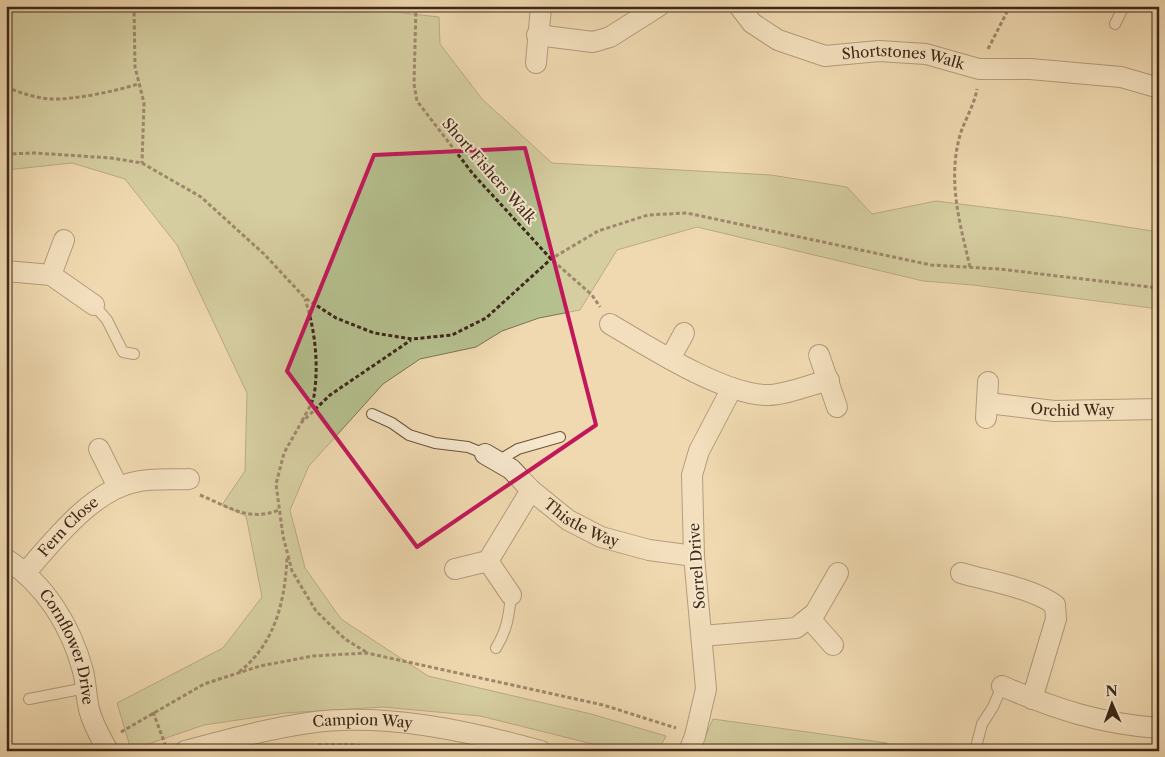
<svg xmlns="http://www.w3.org/2000/svg" width="1165" height="757" font-family="'Libre Caslon Text',serif">
  <rect width="100%" height="100%" fill="#f0d9b0"/>
  <filter id="stains"><feTurbulence type="fractalNoise" baseFrequency=".004" numOctaves="4"/><feColorMatrix values="0 0 0 0 .2 0 0 0 0 .09 0 0 0 0 .02 0 0 0 .5 -.17"/></filter>
  <radialGradient id="worn" r=".72"><stop offset=".6" stop-color="#630" stop-opacity="0"/><stop offset="1" stop-color="#630" stop-opacity=".3"/></radialGradient>
  <!-- green -->
  <g fill="#b5c08f" stroke="#797454">
    <path d="M 6,6 L 341,6 L 439,17 L 440,44 L 482,99 L 552,163 L 771,175 L 847,187 L 872,214 L 936,201 L 1063,217 L 1159,232 L 1159,309 L 973,285 L 923,281 L 697,227 L 617,250 L 580,310 L 539,318 L 502,331 L 476,347 L 420,359 L 383,384 L 309,466 L 290,510 L 305,568 L 341,619 L 428,676 L 591,714 L 666,736 L 658,751 L 621,751 L 480,716 L 383,707 L 285,713 L 204,725 L 131,750 L 117,703 L 223,648 L 262,597 L 246,516 L 222,505 L 245,471 L 247,393 L 177,245 L 125,179 L 72,163 L 6,170 Z"/>
    <path d="M 713,719 L 887,743 L 888,751 L 699,751 Z"/>
  </g>
  <g fill="none" stroke-linecap="round" stroke-linejoin="round">
    <!-- lane casing -->
    <g stroke="#6a543f" stroke-width="12">
      <g id="lane">
        <path d="M 1115,24 L 1124,6"/>
        <path d="M 94,305 L 107,320 L 123,352 L 134,354"/>
        <path d="M 372,414 L 392,423 L 409,435 L 435,443 L 468,447 L 485,454"/>
        <path d="M 498,461 L 518,449 L 560,437"/>
        <path d="M 496,648 C 507,630 509,616 511,595"/>
        <path d="M 29,699 L 86,688"/>
        <path d="M 975,751 L 982,724 L 993,707 L 1002,686"/>
      </g>
    </g>
    <!-- street casing -->
    <g stroke="#6a543f" stroke-width="22">
      <g id="street">
        <path id="s1" d="M 739,6 L 752,23 L 778,40 L 825,56 L 879,51 L 926,54 L 979,69 L 1030,69 L 1121,77 L 1159,88"/>
        <path d="M 537,35 L 593,42 L 610,37 L 659,6"/>
        <path d="M 536,63 L 541,7"/>
        <path d="M 6,271 L 51,275 L 94,305"/>
        <path d="M 51,275 L 64,240"/>
        <path d="M 610,324 C 649,347 722,394 766,395 C 783,396 812,384 829,380"/>
        <path d="M 819,355 L 837,407"/>
        <path d="M 670,359 L 684,333"/>
        <path id="s2" d="M 988,403 L 1054,411 L 1159,409"/>
        <path d="M 986,418 L 988,382"/>
        <path d="M 99,449 L 118,487"/>
        <path id="s3" d="M 485,454 L 511,469 L 531,490 L 568,520 L 601,537 L 649,550 L 694,556"/>
        <path id="s4" d="M 6,559 C 45,584 71,626 83,671 C 86,683 86,696 89,709 C 92,723 101,738 108,751"/>
        <path d="M 488,561 L 531,490"/>
        <path d="M 455,569 L 488,561 L 511,595"/>
        <path id="s5" d="M 26,572 C 54,540 92,491 135,482 C 152,478 172,480 189,479"/>
        <path d="M 961,573 C 988,581 1033,588 1055,605 L 1056,619 L 1032,699"/>
        <path d="M 810,619 L 833,645"/>
        <path d="M 702,636 L 796,628 L 815,613 L 838,573"/>
        <path d="M 1002,686 C 1055,709 1101,724 1159,728"/>
        <path id="s6" d="M 185,751 C 226,740 267,729 308,723 C 383,712 469,731 541,751"/>
        <path d="M 689,751 L 695,736 L 706,689 L 694,556 L 692,475 L 699,451 L 732,388"/>
      </g>
    </g>
    <!-- path -->
    <g stroke="#3d2819" stroke-width="3" stroke-dasharray="4 2.5" stroke-linecap="butt">
      <path d="M 134,6 L 135,67 L 144,103 L 142,163"/>
      <path d="M 416,6 L 414,84 L 417,101 L 473,174 L 551,259 L 592,295 L 600,307"/>
      <path d="M 988,49 L 1010,6"/>
      <path d="M 6,87 C 21,93 35,98 51,99 C 74,100 116,91 138,84"/>
      <path d="M 6,154 L 35,153 L 111,158 L 142,163 L 201,197 L 264,254 L 305,298 L 336,318 L 374,333 L 412,339 L 452,335 L 486,318 L 551,259 L 598,231 L 648,215 L 687,213 L 931,265 L 999,269 L 1159,288"/>
      <path d="M 970,267 C 960,224 948,183 959,139 C 963,122 974,107 977,89"/>
      <path d="M 302,421 C 306,413 312,404 314,396 C 319,364 315,329 305,299"/>
      <path d="M 200,495 C 229,507 248,522 279,510"/>
      <path d="M 366,652 L 345,639 L 316,611 L 292,571 L 283,536 L 276,484 L 284,453 L 301,423 L 330,395 L 411,340"/>
      <path d="M 239,672 C 275,644 285,601 287,558"/>
      <path d="M 153,712 L 165,744"/>
      <path d="M 121,732 L 204,684 L 260,666 L 313,656 L 367,653 L 603,705 L 676,728"/>
      <path d="M 318,745 L 354,745 L 399,751"/>
    </g>
    <!-- lane -->
    <use href="#lane" stroke="#f5e6cc" stroke-width="10"/>
    <!-- street -->
    <use href="#street" stroke="#f5e6cc" stroke-width="20"/>
  </g>
  <!-- marked area -->
  <path d="M0 0H1165V757H0ZM 525,148 L 596,425 L 417,547 L 287,371 L 374,155 Z" fill="#f0d9b0" fill-opacity=".55" fill-rule="evenodd"/>
  <path fill="none" stroke="#c2185b" stroke-width="4" stroke-linejoin="round" d="M 525,148 L 596,425 L 417,547 L 287,371 L 374,155 Z"/>
  <g text-anchor="middle" stroke-width="4" stroke-linejoin="round" paint-order="stroke">
    <!-- street labels -->
    <g font-size="15" fill="#3d2819" stroke="#f5e6cc">
      <text dy="5" stroke="none"><textPath href="#s1" startOffset="181">Shortstones Walk</textPath></text>
      <text transform="translate(489 171) rotate(49)" y="5">Short Fishers Walk</text>
      <text dy="5" stroke="none"><textPath href="#s2" startOffset="85">Orchid Way</textPath></text>
      <text dy="5" stroke="none"><textPath href="#s3" startOffset="120">Thistle Way</textPath></text>
      <text dy="5" stroke="none"><textPath href="#s5" startOffset="62">Fern Close</textPath></text>
      <text transform="translate(697 566) rotate(-94)" y="5">Sorrel Drive</text>
      <text dy="5" stroke="none"><textPath href="#s4" startOffset="111">Cornflower Drive</textPath></text>
      <text dy="5" stroke="none"><textPath href="#s6" startOffset="181">Campion Way</textPath></text>
    </g>
  </g>
  <!-- margin -->
  <rect width="1165" height="757" fill="none" stroke="#f0d9b0" stroke-width="25"/>
  <rect x="8" y="8" width="1150" height="742" fill="none" stroke="#3d2819" stroke-width="2.5"/>
  <rect x="12" y="12" width="1140" height="732" fill="none" stroke="#3d2819"/>
  <!-- north arrow -->
  <g transform="translate(1112 704) rotate(358)" stroke="#f5e6cc" stroke-width="4" paint-order="stroke">
  <path d="M0-4L9 19L0 12L-9 19Z" fill="#3d2819"/>
  <text y="-8" font-size="14" font-weight="bold" text-anchor="middle" fill="#3d2819">N</text>
  </g>
  <rect width="100%" height="100%" filter="url(#stains)"/>
  <rect width="100%" height="100%" fill="url(#worn)"/>
</svg>
